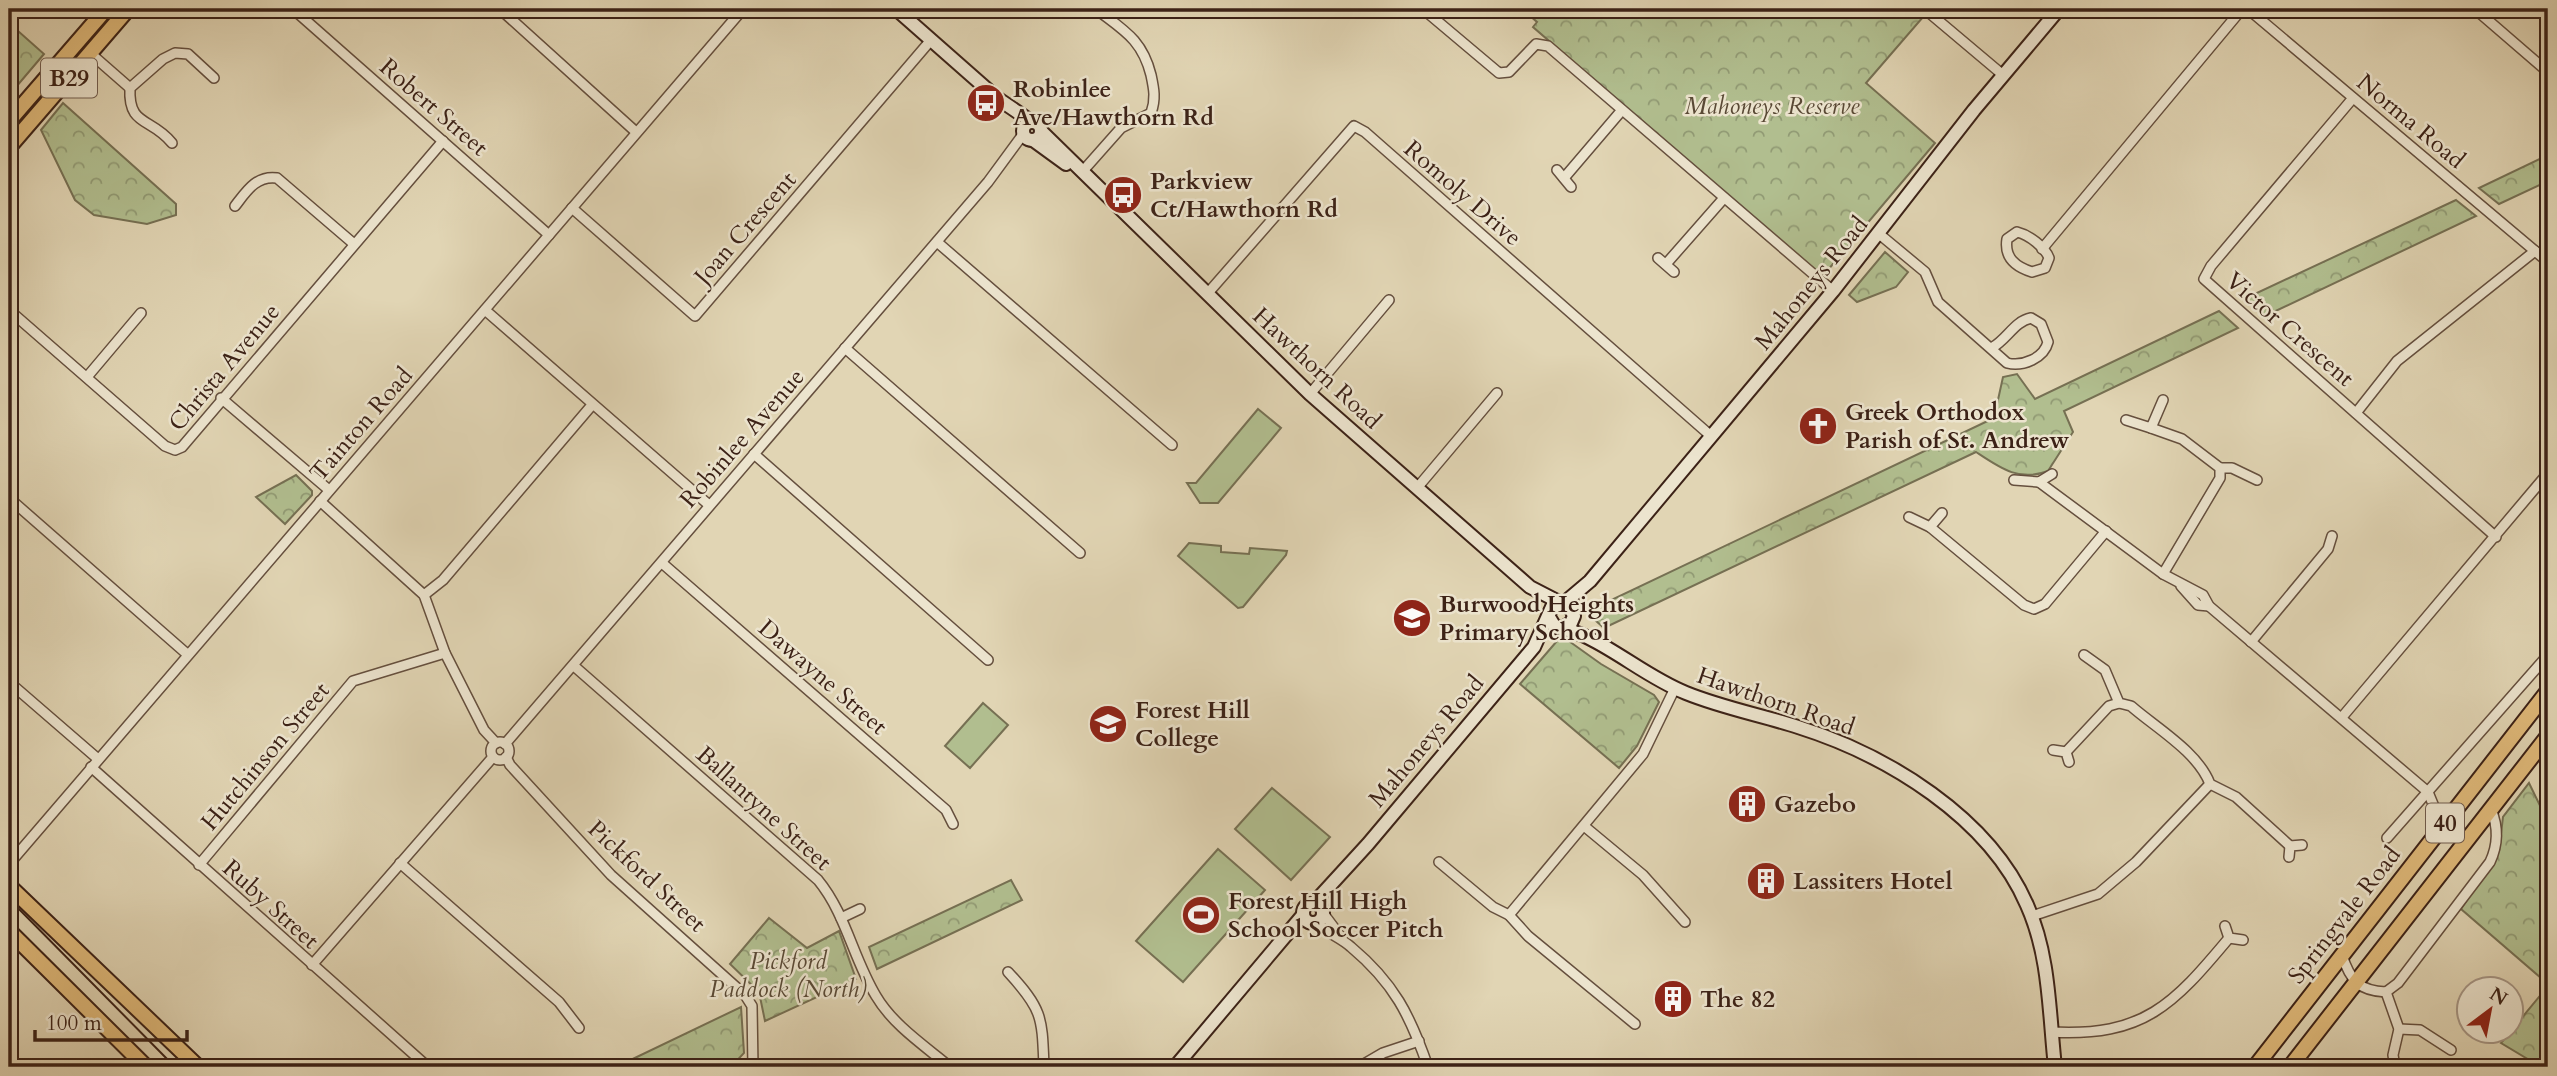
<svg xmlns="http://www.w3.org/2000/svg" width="2557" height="1076" font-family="Cardo,serif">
  <defs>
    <pattern id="park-crowns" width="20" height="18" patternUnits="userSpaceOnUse" patternTransform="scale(1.75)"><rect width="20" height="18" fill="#b1be8f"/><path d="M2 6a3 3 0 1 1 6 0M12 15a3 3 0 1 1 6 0" fill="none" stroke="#919a74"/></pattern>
  </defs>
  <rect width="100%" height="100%" fill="#e1d5b4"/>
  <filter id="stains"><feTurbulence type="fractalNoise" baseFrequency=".00286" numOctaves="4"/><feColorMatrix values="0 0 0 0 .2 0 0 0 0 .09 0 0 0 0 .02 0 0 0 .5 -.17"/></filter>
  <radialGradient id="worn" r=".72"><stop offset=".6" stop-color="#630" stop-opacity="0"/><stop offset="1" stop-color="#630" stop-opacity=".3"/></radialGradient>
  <!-- grass -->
  <g fill="#b1be8f" stroke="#767053" stroke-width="2">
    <path d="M 1258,409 L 1281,428 L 1218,503 L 1200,503 L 1187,483 L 1196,483 Z"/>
    <path d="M 1189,543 L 1221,546 L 1221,552 L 1249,554 L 1250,548 L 1287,551 L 1286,555 L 1243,607 L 1238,608 L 1178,556 Z"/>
    <path d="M 983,703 L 1008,725 L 970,768 L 945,746 Z"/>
    <path d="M 1272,788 L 1330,837 L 1291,880 L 1235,829 Z"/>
    <path d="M 1218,849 L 1265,890 L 1183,982 L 1136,941 Z"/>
  </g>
  <!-- park -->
  <g fill="url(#park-crowns)" stroke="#767053" stroke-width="2">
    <path d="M 1522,9 L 1930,9 L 1866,83 L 1935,143 L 1822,277 L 1533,27 L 1537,22 Z"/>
    <path d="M 9,23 L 44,54 L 16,87 L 9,81 Z"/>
    <path d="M 63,103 L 176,204 L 176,215 L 147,224 L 94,215 L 75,200 L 41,130 Z"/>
    <path d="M 2548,155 L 2548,181 L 2499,204 L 2479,188 Z"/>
    <path d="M 2456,200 L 2476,216 L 2265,316 L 2244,299 Z"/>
    <path d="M 1885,252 L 1908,272 L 1896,287 L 1857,302 L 1849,295 Z"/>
    <path d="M 2219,311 L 2238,328 L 2064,411 L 2073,432 L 2048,471 C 2019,482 2000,468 1976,452 L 1604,628 L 1586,612 L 1994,418 L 2003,377 L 2017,374 L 2035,399 Z"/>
    <path d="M 296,475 L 312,491 L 312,495 L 285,524 L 256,497 Z"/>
    <path d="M 1566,639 L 1601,664 L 1654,695 L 1659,702 L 1637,746 L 1619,768 L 1520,684 L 1557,641 Z"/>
    <path d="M 2529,783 L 2548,822 L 2548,984 L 2461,909 L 2499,851 L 2503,817 Z"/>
    <path d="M 1011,880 L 1022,900 L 877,969 L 869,947 Z"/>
    <path d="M 769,918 L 807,948 L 839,931 L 856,979 L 765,1021 L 759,992 L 730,964 Z"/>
    <path d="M 2548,986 L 2548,1067 L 2541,1067 L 2501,1043 Z"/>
    <path d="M 741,1007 L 744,1053 L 731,1067 L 687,1067 L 679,1061 L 666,1067 L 616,1067 Z"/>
  </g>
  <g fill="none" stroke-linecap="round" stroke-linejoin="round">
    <!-- minor casing -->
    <g stroke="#654f3e" stroke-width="12">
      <g id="minor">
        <path d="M 293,9 L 549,235"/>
        <path d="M 500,9 L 636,132"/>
        <path d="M 1423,9 L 1499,73 L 1509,72 L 1536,44 L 1548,46 L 1833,291"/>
        <path d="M 2248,9 L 2548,262"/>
        <path d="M 2475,9 L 2548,72"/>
        <path d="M 1927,11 L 2003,75"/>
        <path d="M 90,53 L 130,88"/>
        <path d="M 2353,98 L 2211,266 L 2204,279 L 2496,537"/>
        <path d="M 172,143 C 151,117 128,127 130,88 L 163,59 L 175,53 L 188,54 L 214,78"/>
        <path d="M 1557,170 L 1571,187"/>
        <path d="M 1082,172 L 1121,128 L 1151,113 C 1156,99 1154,89 1151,75 C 1142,39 1123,30 1096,9"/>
        <path d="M 1564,178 L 1622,110"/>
        <path d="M 235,206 C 246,192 256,175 277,178 L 354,244"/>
        <path d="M 572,208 L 695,316 L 931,40"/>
        <path d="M 2017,232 C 2029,235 2045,247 2049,258 L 2045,268 L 2032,272 C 2016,267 2004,258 2007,239 Z"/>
        <path d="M 1878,233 L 1925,272 L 1938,302 L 2007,363 C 2023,367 2044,358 2048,342 L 2041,324 L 2031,318 C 2015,321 2007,339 1993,347"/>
        <path d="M 937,242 L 1172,445"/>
        <path d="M 2042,249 L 2242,9"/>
        <path d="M 1658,258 L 1674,272"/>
        <path d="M 1666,264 L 1724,198"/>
        <path d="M 1208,293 L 1354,126 L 1365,132 L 1711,436"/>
        <path d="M 9,310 L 165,446 L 175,450 L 182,447 L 443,141"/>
        <path d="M 485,310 L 709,505"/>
        <path d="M 845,348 L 1080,553"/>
        <path d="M 87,377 L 141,313"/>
        <path d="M 1310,394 L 1389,300"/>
        <path d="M 221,398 L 329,490"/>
        <path d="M 2356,413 L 2397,361 L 2535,251"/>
        <path d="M 2126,420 L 2151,428 L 2163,400"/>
        <path d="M 2151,428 L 2182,439 L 2220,468 L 2220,478 L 2163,574"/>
        <path d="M 754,454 L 988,660"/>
        <path d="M 2220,468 L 2232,468 L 2257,480"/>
        <path d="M 2014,480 L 2039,482 L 2052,474"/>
        <path d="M 2039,482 L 2163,574 L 2203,595 L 2209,606 L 2428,792 L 2442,826"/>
        <path d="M 1417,488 L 1497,393"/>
        <path d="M 9,498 L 187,654"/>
        <path d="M 320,501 L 424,595 L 445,653 L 484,730 L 496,743"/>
        <path d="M 1909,517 L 1930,527 L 1942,513"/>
        <path d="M 1930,527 L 2024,605 L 2034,609 L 2045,604 L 2106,531"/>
        <path d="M 662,563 L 946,810 L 953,824"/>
        <path d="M 2181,586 L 2198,605 L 2209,606"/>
        <path d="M 424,595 L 443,580 L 592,405"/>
        <path d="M 2251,642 L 2328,549 L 2332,536"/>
        <path d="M 2084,655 L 2105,670 L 2119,703 L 2131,706 C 2156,728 2198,752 2210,784 L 2236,797 L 2290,846"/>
        <path d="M 574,666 L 818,880 C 846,914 853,958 876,996 C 893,1025 925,1046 950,1067"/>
        <path d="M 9,682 L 98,759"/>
        <path d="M 2343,716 L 2548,473"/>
        <circle cx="500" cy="751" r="9"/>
        <path d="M 505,744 L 988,182 L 1024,133"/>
        <path d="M 2053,750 L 2066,752 L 2069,762"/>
        <path d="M 2066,752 L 2109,706 L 2119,703"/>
        <path d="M 506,757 L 510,765 L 611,875 L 745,995 L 752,1006 L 753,1067"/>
        <path d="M 91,767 L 428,1067"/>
        <path d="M 1584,826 L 1643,875 L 1685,922"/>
        <path d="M 2387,838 L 2548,655"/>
        <path d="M 2289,857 L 2290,846 L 2302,845"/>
        <path d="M 1439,862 L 1493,907 L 1509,915 L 1528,936 L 1635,1024"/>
        <path d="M 400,863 L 559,1002 L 579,1028"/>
        <path d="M 9,864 L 743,9"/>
        <path d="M 199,865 L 353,681 L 445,653"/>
        <path d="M 1323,913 L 1341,937"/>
        <path d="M 1509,915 L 1643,754 L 1675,688"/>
        <path d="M 2032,916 L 2098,894 L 2136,862 L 2210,784"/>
        <path d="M 841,918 L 860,909"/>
        <path d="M 1316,922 C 1326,933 1340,937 1351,947 C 1394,983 1410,1015 1428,1067"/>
        <path d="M 2225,926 L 2229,938 L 2243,940"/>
        <path d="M 2342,955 C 2350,980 2359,991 2386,992"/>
        <path d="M 312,965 L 493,757"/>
        <path d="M 1008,972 C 1043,1010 1042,1017 1044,1067"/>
        <path d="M 2386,992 L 2398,983 L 2490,862 C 2498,845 2498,826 2491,809"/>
        <path d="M 2386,992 L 2399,1029 L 2393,1055 L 2395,1067"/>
        <path d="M 2399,1029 L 2420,1030 L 2451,1050"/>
        <path d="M 2051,1032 C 2144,1037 2173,1005 2229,938"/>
        <path d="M 1359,1067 L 1383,1053 L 1419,1041"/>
        <path d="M 1486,1067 L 1500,1065"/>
        <path d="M 2373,1067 L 2393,1064"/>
      </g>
    </g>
    <!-- secondary casing -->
    <g stroke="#3c2217" stroke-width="16">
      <g id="secondary">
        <path d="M 896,9 L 997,98 L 1032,122"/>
        <circle cx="1032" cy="131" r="9"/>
        <path d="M 1041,131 L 1310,394 L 1530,587 L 1561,603"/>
        <path d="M 1033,140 L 1066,164"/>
        <path d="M 1564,603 L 1590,581 L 1833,291 L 1974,110 L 2059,9"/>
        <path d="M 1565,628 C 1573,632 1581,634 1589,638 C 1623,655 1651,679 1686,693 C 1723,708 1761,715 1798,727 C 1887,755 1989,817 2027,905 C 2050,956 2049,1013 2055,1067"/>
        <path d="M 1314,903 L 1368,844 L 1534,647 L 1552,607 L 1564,603 L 1570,607 L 1574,616 L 1571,623 L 1562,628 L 1555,627 L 1549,617"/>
        <circle cx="1313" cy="913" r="10"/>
        <path d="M 1175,1067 L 1303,915"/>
      </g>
    </g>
    <!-- primary casing -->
    <g stroke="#3c2217" stroke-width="18">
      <g id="primary">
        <path d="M 9,121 L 106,9"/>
        <path d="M 9,147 L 128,9"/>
      </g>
    </g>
    <!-- trunk casing -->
    <g stroke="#3c2217" stroke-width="18">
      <g id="trunk">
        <path d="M 9,886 L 198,1067"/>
        <path d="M 9,931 L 146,1067"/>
        <path d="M 2255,1067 L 2548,691"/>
        <path d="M 2290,1067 L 2548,736"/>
      </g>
    </g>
    <!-- minor -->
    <use href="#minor" stroke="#ece4ce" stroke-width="9"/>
    <!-- secondary -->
    <use href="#secondary" stroke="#ece4ce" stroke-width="12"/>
    <!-- primary -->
    <use href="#primary" stroke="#e0ba7a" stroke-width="14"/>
    <!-- trunk -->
    <use href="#trunk" stroke="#e0ba7a" stroke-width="14"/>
    <!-- tram -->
    <path stroke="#3c2217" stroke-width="2" d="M 9,899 L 175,1067"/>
  </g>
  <!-- icons -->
  <defs>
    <g id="bus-disc" transform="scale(2.0125)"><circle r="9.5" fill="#8f2418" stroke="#ece4ce"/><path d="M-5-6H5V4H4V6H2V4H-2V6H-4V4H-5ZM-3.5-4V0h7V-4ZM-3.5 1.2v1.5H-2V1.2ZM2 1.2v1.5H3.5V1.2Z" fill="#fff"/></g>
    <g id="church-disc" transform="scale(2.0125)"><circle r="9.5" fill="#8f2418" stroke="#ece4ce"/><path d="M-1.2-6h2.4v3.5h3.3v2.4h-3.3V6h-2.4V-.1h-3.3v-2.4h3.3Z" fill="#fff"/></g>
    <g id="school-disc" transform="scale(2.0125)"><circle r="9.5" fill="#8f2418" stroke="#ece4ce"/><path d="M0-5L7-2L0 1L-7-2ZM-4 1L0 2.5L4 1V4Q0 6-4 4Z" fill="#fff"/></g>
    <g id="building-disc" transform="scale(2.0125)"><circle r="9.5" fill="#8f2418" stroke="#ece4ce"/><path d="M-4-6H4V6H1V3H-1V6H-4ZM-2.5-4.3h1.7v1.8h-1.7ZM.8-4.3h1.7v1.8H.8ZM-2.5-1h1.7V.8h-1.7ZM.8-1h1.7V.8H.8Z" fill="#fff"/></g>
    <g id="stadium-disc" transform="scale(2.0125)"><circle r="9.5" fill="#8f2418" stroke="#ece4ce"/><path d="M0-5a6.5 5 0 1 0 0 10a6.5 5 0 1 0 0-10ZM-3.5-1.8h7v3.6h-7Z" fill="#fff"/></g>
  </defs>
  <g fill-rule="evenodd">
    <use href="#bus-disc" x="986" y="103"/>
    <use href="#bus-disc" x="1123" y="195"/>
    <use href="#church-disc" x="1818" y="426"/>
    <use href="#school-disc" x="1412" y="618"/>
    <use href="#school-disc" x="1108" y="724"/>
    <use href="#building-disc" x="1747" y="804"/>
    <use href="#building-disc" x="1766" y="881"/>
    <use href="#stadium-disc" x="1201" y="915"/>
    <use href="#building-disc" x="1673" y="999"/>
  </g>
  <g text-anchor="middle" stroke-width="5" stroke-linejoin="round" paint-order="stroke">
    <!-- shield labels -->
    <g fill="#ece4ce" stroke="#715c4e" stroke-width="2">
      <rect x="41" y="58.5" width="56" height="39" rx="5"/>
      <rect x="2426" y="803.5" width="38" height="39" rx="5"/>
    </g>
    <g font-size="23" font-weight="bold" fill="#3c2217">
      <text x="69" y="86">B29</text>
      <text x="2445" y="831">40</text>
    </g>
    <!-- poi labels -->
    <g font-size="24" font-weight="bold" fill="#3c2217" stroke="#ece4ce" text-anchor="start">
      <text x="1013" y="97">Robinlee<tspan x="1013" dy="28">Ave/Hawthorn Rd</tspan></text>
      <text x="1150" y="189">Parkview<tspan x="1150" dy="28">Ct/Hawthorn Rd</tspan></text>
      <text x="1845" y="420">Greek Orthodox<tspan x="1845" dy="28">Parish of St. Andrew</tspan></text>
      <text x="1439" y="612">Burwood Heights<tspan x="1439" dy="28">Primary School</tspan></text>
      <text x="1135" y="718">Forest Hill<tspan x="1135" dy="28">College</tspan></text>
      <text x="1774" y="812">Gazebo</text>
      <text x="1793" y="889">Lassiters Hotel</text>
      <text x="1228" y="909">Forest Hill High<tspan x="1228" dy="28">School Soccer Pitch</tspan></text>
      <text x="1700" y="1007">The 82</text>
    </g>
    <!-- park labels -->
    <g font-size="24" font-style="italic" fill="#594935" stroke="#ece4ce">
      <text x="1772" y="114">Mahoneys Reserve</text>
      <text x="788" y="969">Pickford<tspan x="788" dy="28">Paddock (North)</tspan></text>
    </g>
    <!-- street labels -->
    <g font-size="24" fill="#3c2217" stroke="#ece4ce">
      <text transform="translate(434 107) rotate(41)" y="8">Robert Street</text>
      <text transform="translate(2411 121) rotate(40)" y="8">Norma Road</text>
      <text transform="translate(1463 193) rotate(41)" y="8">Romoly Drive</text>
      <text transform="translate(745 228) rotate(-49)" y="8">Joan Crescent</text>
      <text transform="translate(1811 283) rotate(-51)" y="8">Mahoneys Road</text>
      <text transform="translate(2290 329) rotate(41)" y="8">Victor Crescent</text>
      <text transform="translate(224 367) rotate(-50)" y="8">Christa Avenue</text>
      <text transform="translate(1317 368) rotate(43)" y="8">Hawthorn Road</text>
      <text transform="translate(361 424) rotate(-49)" y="8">Tainton Road</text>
      <text transform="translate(742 438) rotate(-49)" y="8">Robinlee Avenue</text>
      <text transform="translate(823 677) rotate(41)" y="8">Dawayne Street</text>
      <text transform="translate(1776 701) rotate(19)" y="8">Hawthorn Road</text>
      <text transform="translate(1426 741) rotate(-50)" y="8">Mahoneys Road</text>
      <text transform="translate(265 756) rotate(-50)" y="8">Hutchinson Street</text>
      <text transform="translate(764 808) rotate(42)" y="8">Ballantyne Street</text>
      <text transform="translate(647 876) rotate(43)" y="8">Pickford Street</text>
      <text transform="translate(271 904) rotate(42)" y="8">Ruby Street</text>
      <text transform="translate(2344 915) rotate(-52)" y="8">Springvale Road</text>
    </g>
  </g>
  <!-- margin -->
  <rect width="2557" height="1076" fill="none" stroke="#e1d5b4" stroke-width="35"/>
  <rect x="10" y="10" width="2536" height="1055" fill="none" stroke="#3c2217" stroke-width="3.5"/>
  <rect x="18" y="18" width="2522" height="1041" fill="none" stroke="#3c2217" stroke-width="2"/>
  <!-- north arrow -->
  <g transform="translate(2490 1010) rotate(32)"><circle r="33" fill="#ece4ce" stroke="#a69685" stroke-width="2"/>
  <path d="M0-5L12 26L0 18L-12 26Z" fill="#8f2418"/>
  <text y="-10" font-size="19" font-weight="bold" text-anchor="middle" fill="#3c2217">N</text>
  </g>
  <!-- scale -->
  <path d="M35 1030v10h152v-10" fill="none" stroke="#3c2217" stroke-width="3.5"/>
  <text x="46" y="1030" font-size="21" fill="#3c2217" stroke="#ece4ce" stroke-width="5" paint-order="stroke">100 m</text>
  <rect width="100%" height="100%" filter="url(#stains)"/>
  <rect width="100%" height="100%" fill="url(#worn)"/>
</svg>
